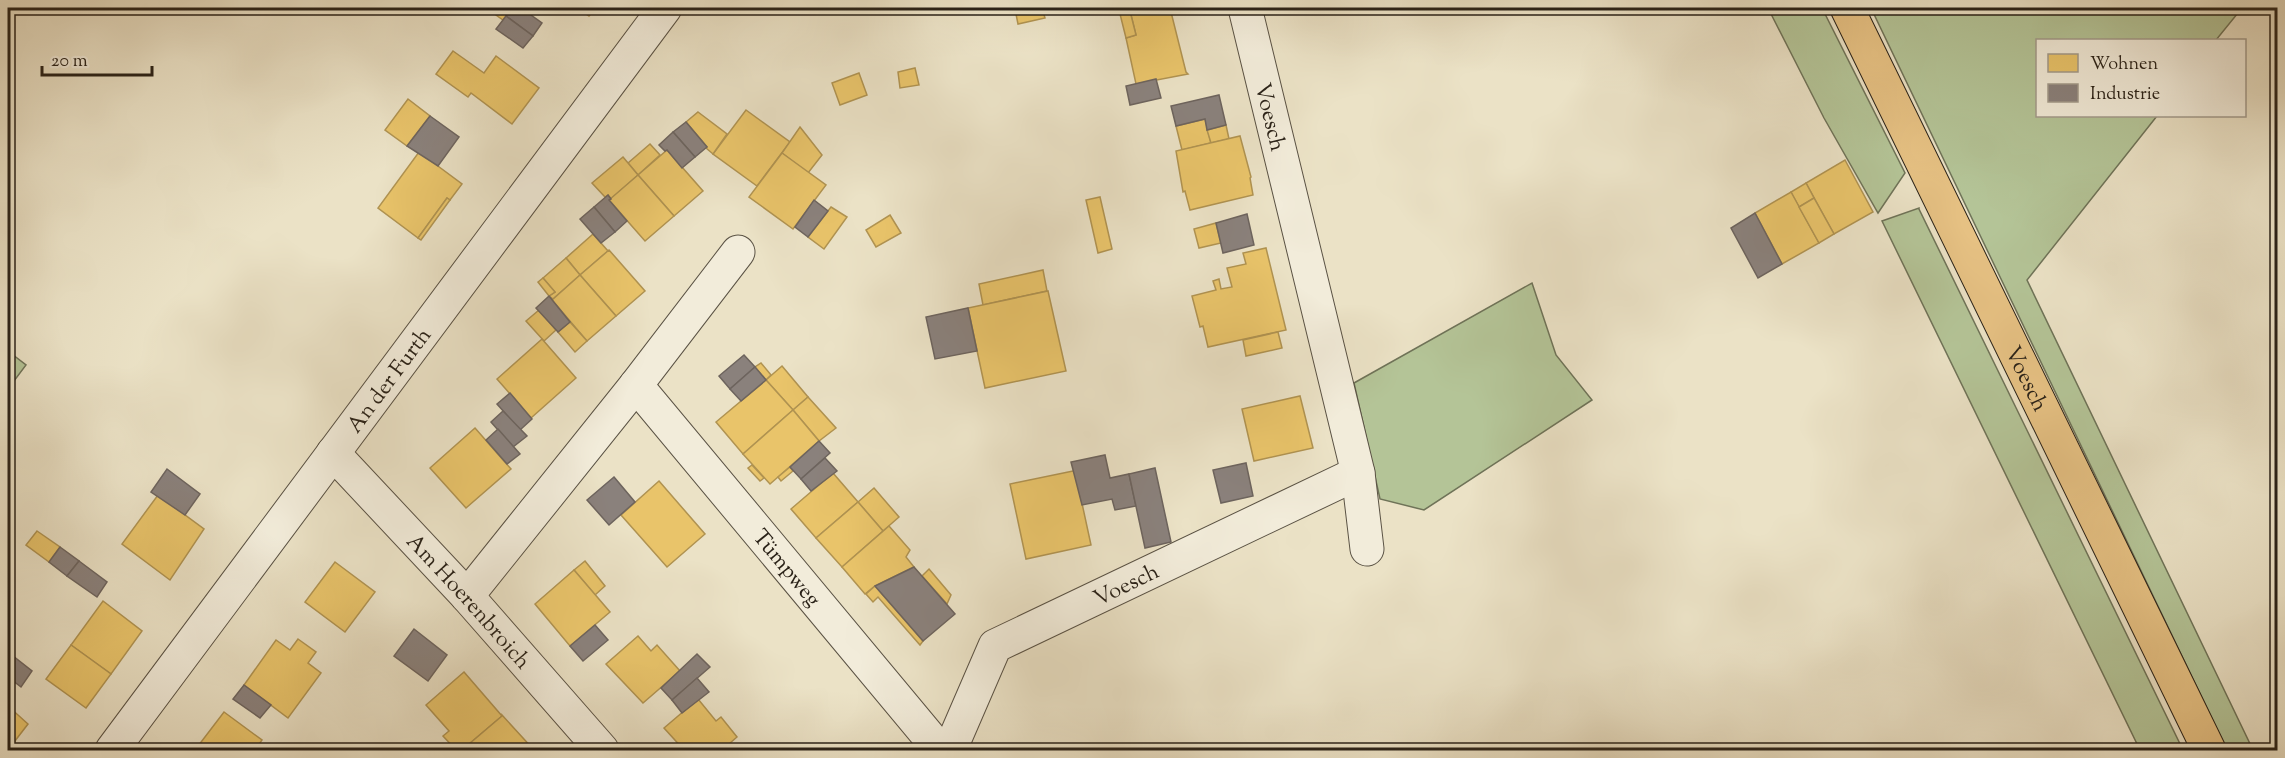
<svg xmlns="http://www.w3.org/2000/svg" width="2285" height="758" font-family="'Sorts Mill Goudy',serif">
  <rect width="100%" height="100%" fill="#ebe2c6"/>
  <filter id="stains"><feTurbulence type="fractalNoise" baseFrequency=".00333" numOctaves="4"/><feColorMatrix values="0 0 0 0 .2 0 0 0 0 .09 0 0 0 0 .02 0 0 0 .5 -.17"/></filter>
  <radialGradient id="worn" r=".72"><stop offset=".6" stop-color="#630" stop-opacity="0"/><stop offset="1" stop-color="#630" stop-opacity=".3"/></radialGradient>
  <!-- green -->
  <g fill="#b4c497" stroke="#6f7358" stroke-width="1.5">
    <path d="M 1768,8 L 1822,8 L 1905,173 L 1878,213 L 1824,118 Z"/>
    <path d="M 1871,8 L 2242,8 L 2216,40 L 2038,40 L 2038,116 L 2157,116 L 2027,280 L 2253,750 L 2227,750 Z"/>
    <path d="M 1919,208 L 1919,209 L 2183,750 L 2140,750 L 1882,221 Z"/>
    <path d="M 1532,283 L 1556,355 L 1592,400 L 1424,510 L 1380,499 L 1354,383 Z"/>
    <path d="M 8,351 L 26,365 L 8,389 Z"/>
  </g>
  <!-- homes -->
  <g fill="#e9c46a" stroke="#b09351" stroke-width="1.5">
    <path d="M 486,8 L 512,8 L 503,20 Z"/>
    <path d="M 577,8 L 596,8 L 589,16 Z"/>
    <path d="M 1021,8 L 1042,8 L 1045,18 L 1018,24 L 1015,9 Z"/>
    <path d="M 1148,8 L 1170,8 L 1186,72 L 1188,74 L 1136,84 L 1126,38 L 1136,35 L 1130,11 Z"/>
    <path d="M 1130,11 L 1136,35 L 1126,38 L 1120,14 Z"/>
    <path d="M 453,51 L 484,73 L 496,56 L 539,88 L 512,124 L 471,93 L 468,97 L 436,74 Z"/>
    <path d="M 915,68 L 919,85 L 900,88 L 898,72 Z"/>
    <path d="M 859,73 L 867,95 L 840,105 L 832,83 Z"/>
    <path d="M 408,99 L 430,116 L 407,146 L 385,130 Z"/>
    <path d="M 746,110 L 790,142 L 757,186 L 713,154 Z"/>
    <path d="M 698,112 L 727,134 L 713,154 L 706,148 L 707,147 L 686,122 Z"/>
    <path d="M 1205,119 L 1211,143 L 1182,150 L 1176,126 Z"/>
    <path d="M 1226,125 L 1229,139 L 1211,143 L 1207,130 Z"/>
    <path d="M 800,127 L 822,155 L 808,173 L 782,153 Z"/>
    <path d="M 1240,136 L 1251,177 L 1250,178 L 1253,195 L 1190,210 L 1185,191 L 1183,192 L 1176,151 Z"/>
    <path d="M 650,144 L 660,155 L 638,175 L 628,163 Z"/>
    <path d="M 667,150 L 703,191 L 674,216 L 638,175 Z"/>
    <path d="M 419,152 L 462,184 L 450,200 L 447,198 L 418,238 L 378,208 Z"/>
    <path d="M 782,153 L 826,185 L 793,229 L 749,197 Z"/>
    <path d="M 623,157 L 638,175 L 611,199 L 608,195 L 605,197 L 592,183 Z"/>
    <path d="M 1845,160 L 1873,212 L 1834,234 L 1806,183 Z"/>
    <path d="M 638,175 L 674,216 L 645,241 L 609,200 Z"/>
    <path d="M 1806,183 L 1814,198 L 1799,207 L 1791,192 Z"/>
    <path d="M 1791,192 L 1819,243 L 1782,264 L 1755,213 Z"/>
    <path d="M 1100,197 L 1112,249 L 1098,253 L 1086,200 Z"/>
    <path d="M 447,198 L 450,200 L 421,240 L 418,238 Z"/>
    <path d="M 1814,198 L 1834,234 L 1819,243 L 1799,207 Z"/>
    <path d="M 831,207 L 847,217 L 824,249 L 808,237 Z"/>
    <path d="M 890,215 L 901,233 L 876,247 L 866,230 Z"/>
    <path d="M 1216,223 L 1221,243 L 1199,248 L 1194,229 Z"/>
    <path d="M 593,234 L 608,251 L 580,275 L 566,258 Z"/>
    <path d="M 1266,248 L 1286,330 L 1208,347 L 1203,326 L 1200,327 L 1192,296 L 1216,290 L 1213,281 L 1219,279 L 1221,289 L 1232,287 L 1227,268 L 1246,264 L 1243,253 Z"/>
    <path d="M 609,250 L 645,291 L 616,316 L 580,275 Z"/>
    <path d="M 566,258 L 580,275 L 553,299 L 549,296 L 555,292 L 543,278 Z"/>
    <path d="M 1043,270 L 1047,291 L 983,305 L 979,284 Z"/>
    <path d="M 580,275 L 616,316 L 587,341 L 552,300 Z"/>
    <path d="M 543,278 L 555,292 L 549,296 L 538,282 Z"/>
    <path d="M 1048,291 L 1066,371 L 985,388 L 968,308 Z"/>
    <path d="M 539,310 L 556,330 L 544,341 L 526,321 Z"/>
    <path d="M 570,322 L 587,341 L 575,352 L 558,332 Z"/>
    <path d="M 1278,332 L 1282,348 L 1246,356 L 1243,340 Z"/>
    <path d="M 542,339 L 576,378 L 531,418 L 497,379 Z"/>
    <path d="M 761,363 L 771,375 L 766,380 L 755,367 Z"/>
    <path d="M 782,366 L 808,397 L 793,410 L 766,380 Z"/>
    <path d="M 766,380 L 793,410 L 743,454 L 716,422 Z"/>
    <path d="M 1300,396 L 1313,448 L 1254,461 L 1242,409 Z"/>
    <path d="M 808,397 L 836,428 L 819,441 L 793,410 Z"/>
    <path d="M 793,410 L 819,441 L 770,484 L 743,454 Z"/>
    <path d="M 475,428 L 511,469 L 466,508 L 430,468 Z"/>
    <path d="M 752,465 L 764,478 L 760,481 L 748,468 Z"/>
    <path d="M 790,467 L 793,471 L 781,481 L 778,477 Z"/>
    <path d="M 1073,471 L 1075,471 L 1091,545 L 1026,559 L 1010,484 Z"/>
    <path d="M 833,473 L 858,502 L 816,538 L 791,509 Z"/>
    <path d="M 659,481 L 705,534 L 667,567 L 621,515 Z"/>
    <path d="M 874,488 L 899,517 L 883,531 L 858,502 Z"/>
    <path d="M 158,495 L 204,529 L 170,580 L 122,544 Z"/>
    <path d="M 858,502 L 883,531 L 842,567 L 816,538 Z"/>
    <path d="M 889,526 L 910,550 L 906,557 L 914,567 L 875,586 L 865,594 L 842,567 Z"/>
    <path d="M 37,531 L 60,547 L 49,562 L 26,545 Z"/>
    <path d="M 585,561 L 605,586 L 595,595 L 574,570 Z"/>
    <path d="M 335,562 L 375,592 L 345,632 L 305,602 Z"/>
    <path d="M 929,569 L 951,595 L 947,604 L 922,576 Z"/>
    <path d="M 574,570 L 610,612 L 570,646 L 535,604 Z"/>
    <path d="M 875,586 L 923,641 L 920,645 L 878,597 L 873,602 L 866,594 Z"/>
    <path d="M 103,601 L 142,631 L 111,674 L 71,645 Z"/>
    <path d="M 638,636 L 651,651 L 657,645 L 680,671 L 643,703 L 606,664 Z"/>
    <path d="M 298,639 L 316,652 L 308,663 L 321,673 L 288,718 L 244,685 L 276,640 L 290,650 Z"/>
    <path d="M 71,645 L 111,674 L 86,708 L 46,679 Z"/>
    <path d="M 464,672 L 502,716 L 462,750 L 456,750 L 443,736 L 449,731 L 426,705 Z"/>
    <path d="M 698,699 L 716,721 L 721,717 L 737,737 L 722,750 L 684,750 L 664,728 Z"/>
    <path d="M 8,706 L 28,724 L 8,750 Z"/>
    <path d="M 224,712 L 262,740 L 255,750 L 195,750 Z"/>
    <path d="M 502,715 L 534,750 L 462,750 L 502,716 Z"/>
  </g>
  <!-- industry -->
  <g fill="#8a817c" stroke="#6d645e" stroke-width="1.5">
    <path d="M 512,8 L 521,8 L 542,23 L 533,36 L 506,16 Z"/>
    <path d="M 506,16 L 533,36 L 523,48 L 496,29 Z"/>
    <path d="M 1156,79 L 1161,98 L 1130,105 L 1126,86 Z"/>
    <path d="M 1219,95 L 1226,125 L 1207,130 L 1205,119 L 1176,126 L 1171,106 Z"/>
    <path d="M 430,116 L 459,137 L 438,166 L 407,146 Z"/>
    <path d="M 686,122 L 707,147 L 695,157 L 673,132 Z"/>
    <path d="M 673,132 L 695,157 L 682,168 L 667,150 L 665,151 L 659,145 Z"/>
    <path d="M 608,195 L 611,199 L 609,200 L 627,221 L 615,232 L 594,207 Z"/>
    <path d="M 814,200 L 828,211 L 808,237 L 795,227 Z"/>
    <path d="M 594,207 L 615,232 L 601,243 L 580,219 Z"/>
    <path d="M 1755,213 L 1782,264 L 1758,278 L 1731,228 Z"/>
    <path d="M 1247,214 L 1254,245 L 1223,253 L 1216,223 Z"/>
    <path d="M 549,296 L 570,322 L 558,332 L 536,308 Z"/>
    <path d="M 968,308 L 977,351 L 935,359 L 926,317 Z"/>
    <path d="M 744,355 L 755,367 L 730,389 L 719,376 Z"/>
    <path d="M 755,367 L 766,380 L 741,401 L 730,389 Z"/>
    <path d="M 510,393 L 532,419 L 520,430 L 497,404 Z"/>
    <path d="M 503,411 L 527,436 L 513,447 L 491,422 Z"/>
    <path d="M 498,429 L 520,454 L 507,464 L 486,440 Z"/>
    <path d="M 819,441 L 830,453 L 801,479 L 790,467 Z"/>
    <path d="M 1105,455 L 1110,478 L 1129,474 L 1136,506 L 1115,510 L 1112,499 L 1082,505 L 1071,462 Z"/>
    <path d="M 825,458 L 837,471 L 811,491 L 801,479 Z"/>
    <path d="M 1246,463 L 1253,496 L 1221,503 L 1213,470 Z"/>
    <path d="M 1155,468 L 1171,542 L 1145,548 L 1129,474 Z"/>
    <path d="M 167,469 L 200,494 L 185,515 L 151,492 Z"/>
    <path d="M 614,477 L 635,502 L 609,525 L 587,500 Z"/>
    <path d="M 60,547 L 79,561 L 67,576 L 49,562 Z"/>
    <path d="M 79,561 L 107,582 L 97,597 L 67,576 Z"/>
    <path d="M 914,567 L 955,614 L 923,641 L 875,586 Z"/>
    <path d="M 595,625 L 608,640 L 583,661 L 570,646 Z"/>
    <path d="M 414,629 L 447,655 L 428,681 L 394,656 Z"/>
    <path d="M 8,652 L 32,671 L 21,687 L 8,677 Z"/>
    <path d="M 697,654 L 710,667 L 672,700 L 661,688 Z"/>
    <path d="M 697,678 L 709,692 L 682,713 L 672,700 Z"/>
    <path d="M 244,685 L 271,705 L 260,718 L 233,699 Z"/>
  </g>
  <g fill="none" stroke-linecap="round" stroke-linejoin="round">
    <!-- street casing -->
    <g stroke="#5a5244" stroke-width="35">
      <g id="street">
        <path id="s1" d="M 1245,8 L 1358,473 L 1367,549"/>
        <path id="s2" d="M 636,385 L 940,750"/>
        <path id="s3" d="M 333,453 L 467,596 L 602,750"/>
        <path d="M 467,596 L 636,385 L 738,252"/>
        <path id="s4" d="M 112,750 L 665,8"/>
        <path id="s5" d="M 950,750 L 995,646 L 1358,473"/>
      </g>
    </g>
    <!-- primary casing -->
    <g stroke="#2a2218" stroke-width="35">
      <g id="primary">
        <path id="s6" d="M 1847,8 L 2209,750"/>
      </g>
    </g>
    <!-- street -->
    <use href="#street" stroke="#f2ecda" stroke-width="33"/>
    <!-- primary -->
    <use href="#primary" stroke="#e6c183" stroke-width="33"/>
  </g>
  <g text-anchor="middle" stroke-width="6" stroke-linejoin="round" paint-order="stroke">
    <!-- street labels -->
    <g font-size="22" fill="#2a2218" stroke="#f2ecda">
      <text dy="8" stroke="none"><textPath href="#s1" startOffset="112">Voesch</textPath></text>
      <text dy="8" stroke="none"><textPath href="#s4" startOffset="462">An der Furth</textPath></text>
      <text dy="8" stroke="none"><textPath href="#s6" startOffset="412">Voesch</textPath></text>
      <text dy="8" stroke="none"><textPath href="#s2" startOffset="237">Tümpweg</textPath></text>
      <text dy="8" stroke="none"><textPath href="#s5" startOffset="258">Voesch</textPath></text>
      <text dy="8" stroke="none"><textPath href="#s3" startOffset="201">Am Hoerenbroich</textPath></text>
    </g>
  </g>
  <!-- margin -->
  <rect width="2285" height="758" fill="none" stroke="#ebe2c6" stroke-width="30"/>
  <rect x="9" y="9" width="2267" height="740" fill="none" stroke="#2a2218" stroke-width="3"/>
  <rect x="15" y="15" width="2255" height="728" fill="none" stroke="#2a2218" stroke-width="1.5"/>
  <!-- legend -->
  <rect x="2036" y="39" width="210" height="78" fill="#f2ecda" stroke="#a29b8c" stroke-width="1.5"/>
  <rect x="2048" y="54" width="30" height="18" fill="#e9c46a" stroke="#a29b8c" stroke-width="1.5"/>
  <text x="2090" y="69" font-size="18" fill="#2a2218">Wohnen</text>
  <rect x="2048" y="84" width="30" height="18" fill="#8a817c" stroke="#a29b8c" stroke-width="1.5"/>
  <text x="2090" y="99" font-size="18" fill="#2a2218">Industrie</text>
  <!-- scale -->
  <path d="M42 66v9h110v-9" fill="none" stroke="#2a2218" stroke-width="3"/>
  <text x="51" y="66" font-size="18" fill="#2a2218" stroke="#f2ecda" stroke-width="4.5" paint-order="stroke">20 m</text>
  <rect width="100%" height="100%" filter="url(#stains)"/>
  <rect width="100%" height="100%" fill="url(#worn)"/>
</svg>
